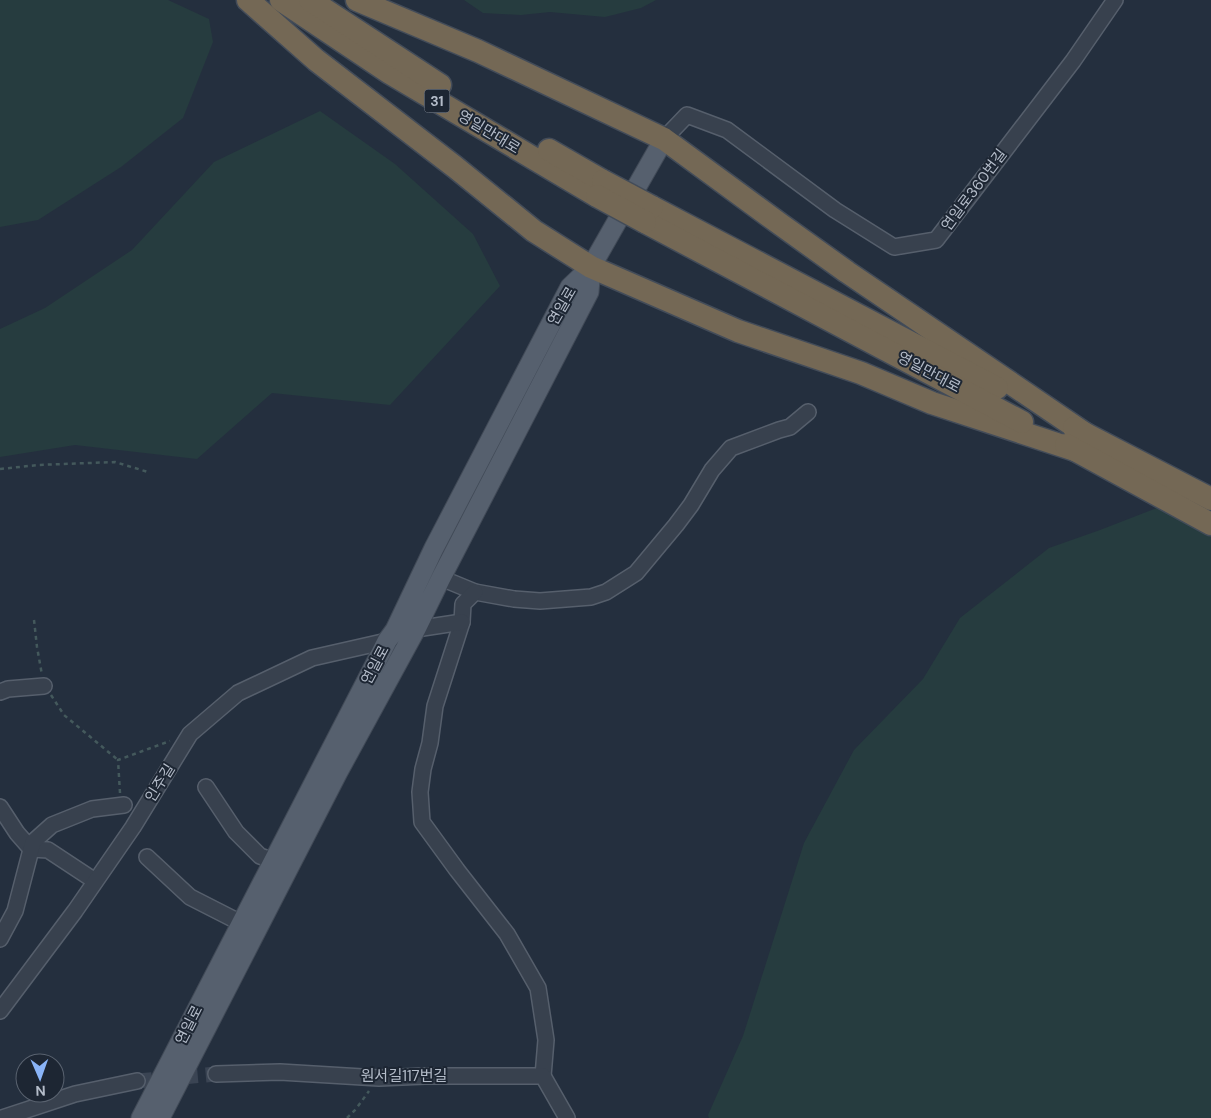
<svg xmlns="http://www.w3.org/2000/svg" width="1211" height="1118" font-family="'DM Sans','Noto Sans KR',sans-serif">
  <rect width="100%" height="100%" fill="#242f3e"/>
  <!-- green -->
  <g fill="#263c3f">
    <path d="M 0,0 L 168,0 L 209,19 L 213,42 L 183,118 L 121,167 L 38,220 L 0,227 Z"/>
    <path d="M 464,0 L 656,0 L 641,8 L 605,17 L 550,12 L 521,15 L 483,13 Z"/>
    <path d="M 320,111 L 395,164 L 473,234 L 500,286 L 390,405 L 272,393 L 197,459 L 75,445 L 0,457 L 0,329 L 45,308 L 132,250 L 214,162 Z"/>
    <path d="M 1211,487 L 1211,1118 L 709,1118 L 708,1115 L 743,1036 L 804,843 L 854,750 L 923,679 L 960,618 L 1049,548 L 1100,530 Z"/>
  </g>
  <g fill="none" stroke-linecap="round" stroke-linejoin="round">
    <!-- minor-tunnel -->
    <path stroke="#3a4453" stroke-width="15" stroke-dasharray="15 8" stroke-linecap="butt" d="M 137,1081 L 216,1074"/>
    <!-- minor casing -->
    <g stroke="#565f6c" stroke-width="18">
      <g id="minor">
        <path d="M 664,139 L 687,115 L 727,130 L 835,210 L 894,247 L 936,240 L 1073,61 L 1115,0"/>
        <path d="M 441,578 L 475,592 L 514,599 L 540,601 L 591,597 L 606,592 L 636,573 L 676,525 L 691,505 L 712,470 L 731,448 L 779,430 L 790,427 L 808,412"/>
        <path d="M 475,592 L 463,604 L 462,622 L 435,706 L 430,743 L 423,769 L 420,792 L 422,822 L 457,870 L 507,934 L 538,988 L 546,1040 L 543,1076"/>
        <path d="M 0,692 L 8,689 L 44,686"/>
        <path d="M 206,787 L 236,832 L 260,856 L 274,861"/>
        <path d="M 0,807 L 17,833 L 31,849"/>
        <path d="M 31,849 L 48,850 L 95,881"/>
        <path d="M 147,857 L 190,897 L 241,923"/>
        <path d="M 0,939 L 15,911 L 33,842 L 52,825 L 92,809 L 124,805"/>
        <path d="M 0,1011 L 75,911 L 133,827 L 190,734 L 238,693 L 312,658 L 387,641 L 416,629 L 462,622"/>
        <path d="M 216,1074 L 280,1072 L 379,1078 L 425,1076 L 543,1076 L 567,1118"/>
        <path d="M 2,1118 L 75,1094 L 137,1081"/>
      </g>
    </g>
    <!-- major casing -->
    <g stroke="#414a57" stroke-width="21">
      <g id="major">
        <path d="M 591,267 L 664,139"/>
        <path d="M 141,1118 L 387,641 L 395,630 L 434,548 L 570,287 L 591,267 L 589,292 L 441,578 L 416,629 L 338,772 L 160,1118"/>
      </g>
    </g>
    <!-- highway casing -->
    <g stroke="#434c59" stroke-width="25">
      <g id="highway">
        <path d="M 248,0 L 316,60 L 455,167 L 534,231 L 591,267 L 738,331 L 861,373 L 932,403 L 1078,451"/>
        <path d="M 281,0 L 390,73 L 597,196"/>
        <path d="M 310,0 L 440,85"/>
        <path d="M 357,0 L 478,51 L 664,139 L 780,224 L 847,272 L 1087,435"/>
        <path d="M 549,150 L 603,181"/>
        <path d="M 652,207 L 997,388"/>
        <path d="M 645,222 L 1022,422"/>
        <path d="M 1074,428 L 1211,499"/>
        <path d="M 1066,445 L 1211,524"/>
      </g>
    </g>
    <!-- path -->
    <g stroke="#44595c" stroke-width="2.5" stroke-dasharray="4 4" stroke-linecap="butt">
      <path d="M 0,469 L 38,465 L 115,462 L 148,472"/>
      <path d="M 34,620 L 37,647 L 42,675"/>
      <path d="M 51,695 L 64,715 L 118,760"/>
      <path d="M 120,793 L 118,760 L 170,741"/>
      <path d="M 347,1118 L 356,1109 L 369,1091"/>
    </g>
    <!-- minor -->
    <use href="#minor" stroke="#38414e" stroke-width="15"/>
    <!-- major -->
    <use href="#major" stroke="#56606e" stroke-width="19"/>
    <!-- highway -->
    <use href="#highway" stroke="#746855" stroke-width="22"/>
    <!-- highway-bridge casing -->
    <g stroke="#434c59" stroke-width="25" stroke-linecap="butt">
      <g id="highway-bridge">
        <path d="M 603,181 L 652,207"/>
        <path d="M 597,196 L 645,222"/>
      </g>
    </g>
    <!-- highway-bridge -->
    <use href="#highway-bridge" stroke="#746855" stroke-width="22"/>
  </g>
  <g text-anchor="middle" stroke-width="4" stroke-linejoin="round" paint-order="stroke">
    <!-- shield labels -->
    <rect fill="#1d2633" stroke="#878f9c" stroke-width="1" x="424.5" y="89.5" width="25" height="23" rx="4"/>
    <g font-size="14" font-weight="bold" fill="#b4bcc9">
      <text x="437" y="106">31</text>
    </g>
    <!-- street labels -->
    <g font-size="15" fill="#b4bcc9" stroke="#1d2633">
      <text transform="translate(489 132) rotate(31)" y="5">영일만대로</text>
      <text transform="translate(974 190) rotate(-53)" y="5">연일로360번길</text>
      <text transform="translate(562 306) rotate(-60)" y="5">연일로</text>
      <text transform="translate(929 372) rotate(28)" y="5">영일만대로</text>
      <text transform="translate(375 665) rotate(-62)" y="5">연일로</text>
      <text transform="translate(160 783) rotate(-58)" y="5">인주길</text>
      <text transform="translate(189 1025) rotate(-63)" y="5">연일로</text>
      <text x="404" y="1081">원서길117번길</text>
    </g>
  </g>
  <!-- north arrow -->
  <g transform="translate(40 1078) rotate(178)"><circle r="24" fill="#1d2633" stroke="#59626f"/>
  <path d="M0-4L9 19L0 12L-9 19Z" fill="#8ab4f8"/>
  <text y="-8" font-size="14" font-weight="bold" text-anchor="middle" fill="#b4bcc9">N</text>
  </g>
</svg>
